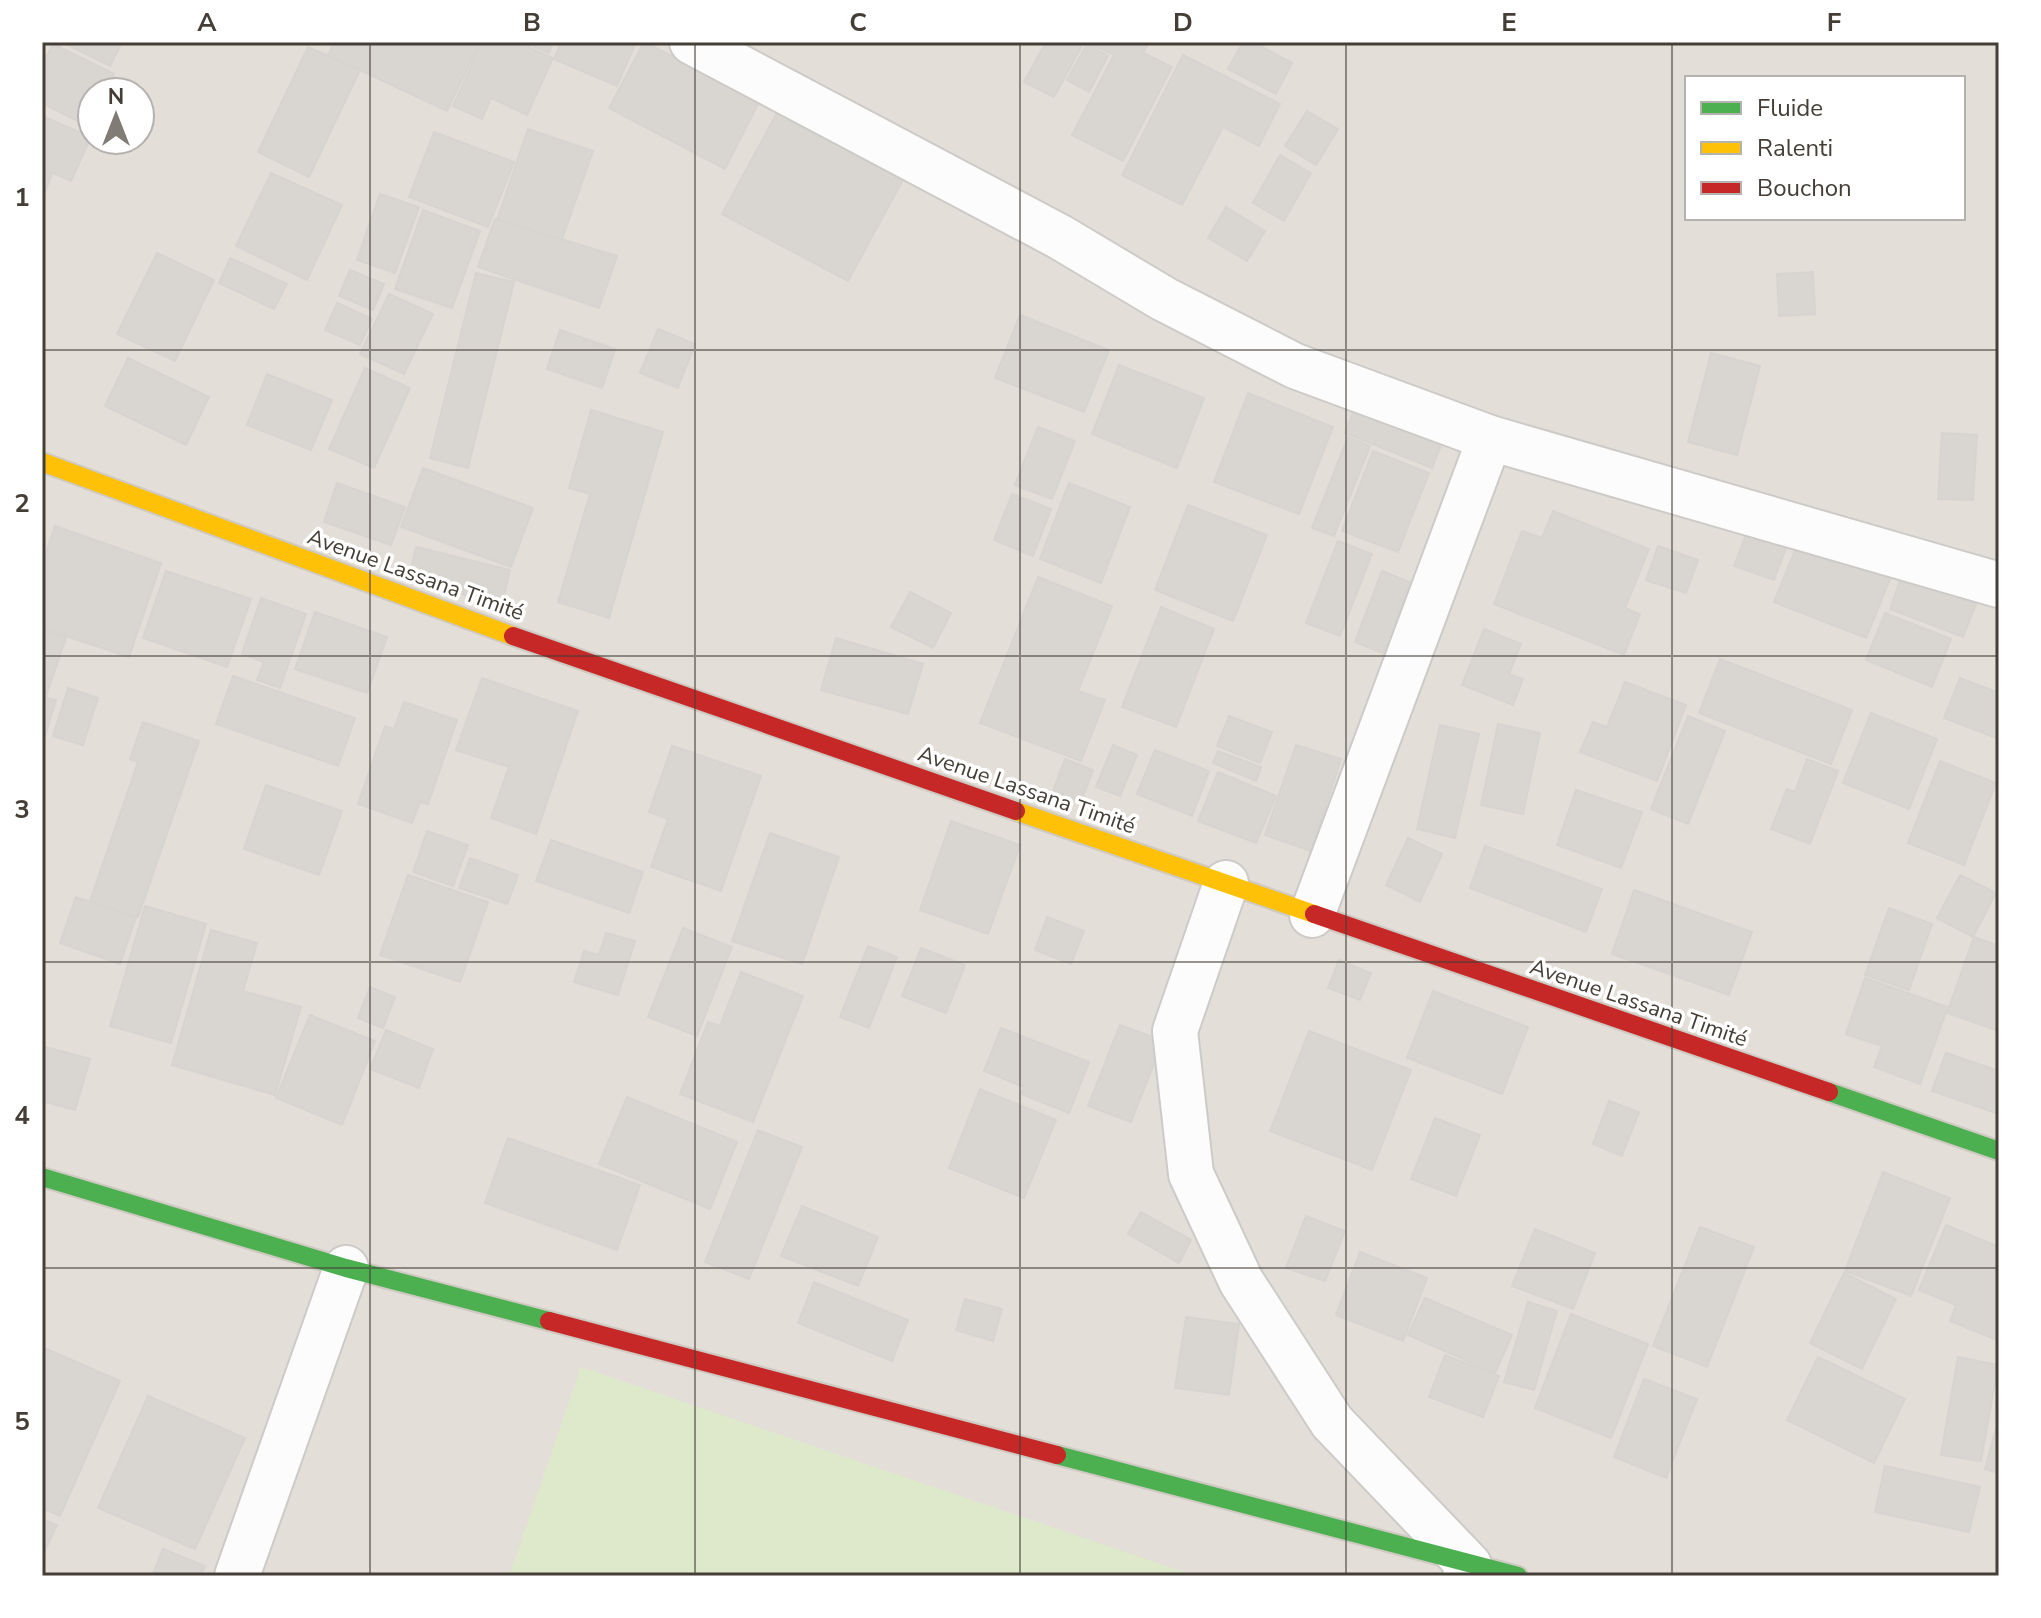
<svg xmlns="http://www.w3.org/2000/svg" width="2041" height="1618" font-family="'Nunito Sans',sans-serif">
  <rect width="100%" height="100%" fill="#efedea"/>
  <!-- residential -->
  <path fill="#e3ded7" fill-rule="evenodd" d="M 42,42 L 1999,42 L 1999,1576 L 42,1576 ZM 1687,78 L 1963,78 L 1963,218 L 1687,218 ZM 92,92 L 140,92 L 140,140 L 92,140 Z"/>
  <!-- green -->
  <path fill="#dee8cb" d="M 581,1367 L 1196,1576 L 509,1576 Z"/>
  <!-- building -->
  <g fill="#d9d6d2" stroke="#d7d4d0" stroke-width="2">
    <path d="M 62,42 L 122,42 L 110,66 Z"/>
    <path d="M 335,42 L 480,42 L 447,111 L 328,55 Z"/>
    <path d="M 482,42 L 517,42 L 553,58 L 527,115 L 491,98 L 482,119 L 453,106 Z"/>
    <path d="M 523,42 L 553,42 L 549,53 Z"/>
    <path d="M 561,42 L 636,42 L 617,86 L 554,59 Z"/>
    <path d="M 644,42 L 760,100 L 725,169 L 609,108 Z"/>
    <path d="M 1046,42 L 1084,42 L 1054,97 L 1024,82 Z"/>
    <path d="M 1087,42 L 1149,42 L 1143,53 L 1172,67 L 1123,161 L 1072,135 L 1114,55 Z"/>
    <path d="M 1243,42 L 1253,42 L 1292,63 L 1276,94 L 1228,69 Z"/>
    <path d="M 53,44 L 114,74 L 105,92 L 92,92 L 92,116 L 87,126 L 42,103 L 42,65 Z"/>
    <path d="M 1087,44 L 1108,56 L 1089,92 L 1067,80 Z"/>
    <path d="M 308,47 L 360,70 L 309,177 L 258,152 Z"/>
    <path d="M 1183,55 L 1280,104 L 1259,146 L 1223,127 L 1182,205 L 1122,175 Z"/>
    <path d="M 778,111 L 904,178 L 848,281 L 722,214 Z"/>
    <path d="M 1307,111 L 1338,129 L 1316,165 L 1285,146 Z"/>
    <path d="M 42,116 L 91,137 L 71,181 L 42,168 Z"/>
    <path d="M 528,129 L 593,151 L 561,242 L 497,220 Z"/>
    <path d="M 434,132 L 514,162 L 488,227 L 409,197 Z"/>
    <path d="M 1280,155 L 1311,173 L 1284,221 L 1253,203 Z"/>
    <path d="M 42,171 L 52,174 L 42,200 Z"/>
    <path d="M 271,173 L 342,205 L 307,280 L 236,246 Z"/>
    <path d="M 380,194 L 419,207 L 395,273 L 357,260 Z"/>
    <path d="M 1226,207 L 1265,231 L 1247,261 L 1208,238 Z"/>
    <path d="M 423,210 L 480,231 L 452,308 L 395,289 Z"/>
    <path d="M 495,219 L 617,256 L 599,308 L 478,267 Z"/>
    <path d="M 157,253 L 214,280 L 175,361 L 117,334 Z"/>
    <path d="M 230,258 L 287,284 L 274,309 L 219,283 Z"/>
    <path d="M 350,270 L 384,284 L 373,310 L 339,296 Z"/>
    <path d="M 1813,272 L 1815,314 L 1779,316 L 1777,274 Z"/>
    <path d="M 476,273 L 514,282 L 468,468 L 430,458 Z"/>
    <path d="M 389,294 L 433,314 L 404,374 L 360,354 Z"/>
    <path d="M 337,303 L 372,319 L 360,345 L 325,330 Z"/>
    <path d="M 1020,315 L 1109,350 L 1084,412 L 995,378 Z"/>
    <path d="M 658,329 L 695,344 L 678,388 L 640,373 Z"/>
    <path d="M 560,330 L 615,349 L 602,388 L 547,369 Z"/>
    <path d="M 1711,353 L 1760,366 L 1737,455 L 1688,442 Z"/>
    <path d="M 128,358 L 209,397 L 186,445 L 105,406 Z"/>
    <path d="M 1119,365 L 1204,398 L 1177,468 L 1092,434 Z"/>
    <path d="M 365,368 L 410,388 L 374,468 L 329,449 Z"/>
    <path d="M 267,374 L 332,400 L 311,450 L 247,425 Z"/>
    <path d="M 1248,393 L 1333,427 L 1299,514 L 1214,482 Z"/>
    <path d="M 1354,409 L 1442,443 L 1432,468 L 1345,433 Z"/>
    <path d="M 591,410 L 663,432 L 609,618 L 558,602 L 590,494 L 569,488 Z"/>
    <path d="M 1038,427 L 1075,441 L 1052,499 L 1015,485 Z"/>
    <path d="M 1942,433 L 1977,435 L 1973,500 L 1938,499 Z"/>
    <path d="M 1348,437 L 1370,446 L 1334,536 L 1312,528 Z"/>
    <path d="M 1373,451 L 1429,473 L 1398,552 L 1342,531 Z"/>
    <path d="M 423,468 L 533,508 L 511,567 L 401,527 Z"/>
    <path d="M 337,483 L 405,507 L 391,545 L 324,522 Z"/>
    <path d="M 1069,483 L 1130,507 L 1101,583 L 1040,559 Z"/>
    <path d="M 1012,494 L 1051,509 L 1033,556 L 994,540 Z"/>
    <path d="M 1188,505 L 1267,535 L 1233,621 L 1155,590 Z"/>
    <path d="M 1553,511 L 1649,549 L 1625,608 L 1640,614 L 1624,655 L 1494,604 L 1522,531 L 1542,538 Z"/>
    <path d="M 55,526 L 161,563 L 129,657 L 42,628 L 42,564 Z"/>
    <path d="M 1747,532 L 1786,548 L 1774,580 L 1734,566 Z"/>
    <path d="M 1800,538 L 1892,574 L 1866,638 L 1774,602 Z"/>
    <path d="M 1338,541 L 1372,554 L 1340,636 L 1306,623 Z"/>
    <path d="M 1658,546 L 1698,560 L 1686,593 L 1646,580 Z"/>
    <path d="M 416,547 L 510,570 L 502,604 L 408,581 Z"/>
    <path d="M 166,571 L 251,599 L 227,667 L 143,638 Z"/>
    <path d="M 1382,571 L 1417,585 L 1390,656 L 1355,642 Z"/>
    <path d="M 1902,575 L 1976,604 L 1963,637 L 1890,609 Z"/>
    <path d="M 1038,577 L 1112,606 L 1078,691 L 1105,700 L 1081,761 L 980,723 Z"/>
    <path d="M 910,592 L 951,613 L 933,648 L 891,627 Z"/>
    <path d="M 261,598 L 306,614 L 280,688 L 257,680 L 264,662 L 242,654 Z"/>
    <path d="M 1161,607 L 1214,629 L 1176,727 L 1122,707 Z"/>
    <path d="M 315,612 L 387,637 L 367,693 L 295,669 Z"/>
    <path d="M 1885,613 L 1951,639 L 1932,687 L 1866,660 Z"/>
    <path d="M 1484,629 L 1521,644 L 1509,674 L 1523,679 L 1513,705 L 1462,685 Z"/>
    <path d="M 42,630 L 66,638 L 46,696 L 42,695 Z"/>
    <path d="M 836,638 L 923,664 L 908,714 L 821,690 Z"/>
    <path d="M 1720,659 L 1852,710 L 1831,764 L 1699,713 Z"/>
    <path d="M 233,676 L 355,718 L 338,766 L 216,724 Z"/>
    <path d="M 482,678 L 578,711 L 536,834 L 491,818 L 509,767 L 456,750 Z"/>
    <path d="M 1960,678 L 1999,693 L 1999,739 L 1944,718 Z"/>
    <path d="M 1625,682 L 1686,705 L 1657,781 L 1580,752 L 1593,722 L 1607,727 Z"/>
    <path d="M 68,688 L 98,698 L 83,745 L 53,736 Z"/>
    <path d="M 42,697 L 56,700 L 42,746 Z"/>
    <path d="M 404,702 L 457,720 L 428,804 L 420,802 L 412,823 L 358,804 L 385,726 L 394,729 Z"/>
    <path d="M 1871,713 L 1937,739 L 1909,809 L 1843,783 Z"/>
    <path d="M 1229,716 L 1272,732 L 1260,763 L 1217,746 Z"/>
    <path d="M 1688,716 L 1725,731 L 1688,824 L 1651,809 Z"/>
    <path d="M 143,722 L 199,741 L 138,917 L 90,901 L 138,762 L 130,759 Z"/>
    <path d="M 1498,724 L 1540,733 L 1523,814 L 1481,805 Z"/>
    <path d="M 1440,725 L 1479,734 L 1455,838 L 1417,829 Z"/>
    <path d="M 1113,745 L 1137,755 L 1120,796 L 1096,787 Z"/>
    <path d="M 1296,745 L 1341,759 L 1311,851 L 1265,835 Z"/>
    <path d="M 672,746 L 761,776 L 721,891 L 651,867 L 668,819 L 649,812 Z"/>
    <path d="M 1155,750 L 1209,771 L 1192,816 L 1137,794 Z"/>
    <path d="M 1218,751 L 1261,767 L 1256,781 L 1213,763 Z"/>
    <path d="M 1065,759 L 1093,770 L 1081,802 L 1053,791 Z"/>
    <path d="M 1807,759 L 1838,771 L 1810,844 L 1771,829 L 1787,789 L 1795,792 Z"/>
    <path d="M 1940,761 L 1996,783 L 1964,865 L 1908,843 Z"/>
    <path d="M 1218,772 L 1276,796 L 1256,843 L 1198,821 Z"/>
    <path d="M 266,785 L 342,811 L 319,875 L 244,849 Z"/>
    <path d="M 1576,790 L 1642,812 L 1621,868 L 1557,845 Z"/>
    <path d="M 951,821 L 1020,845 L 988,934 L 920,910 Z"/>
    <path d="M 427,831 L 468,845 L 453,886 L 413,872 Z"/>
    <path d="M 770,833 L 839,857 L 802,964 L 732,941 Z"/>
    <path d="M 1408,838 L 1442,854 L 1420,902 L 1386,885 Z"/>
    <path d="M 551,840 L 643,872 L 629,913 L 536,881 Z"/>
    <path d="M 1485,846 L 1602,889 L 1586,932 L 1470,888 Z"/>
    <path d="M 470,858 L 518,875 L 507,904 L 459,888 Z"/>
    <path d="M 408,875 L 488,902 L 460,982 L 380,955 Z"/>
    <path d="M 1960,875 L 1996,893 L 1973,937 L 1937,918 Z"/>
    <path d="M 1634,890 L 1752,932 L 1729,995 L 1612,954 Z"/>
    <path d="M 76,897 L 136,917 L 120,964 L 60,943 Z"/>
    <path d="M 145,906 L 206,924 L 171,1043 L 110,1026 Z"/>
    <path d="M 1889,908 L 1932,924 L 1909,990 L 1865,975 Z"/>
    <path d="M 1047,917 L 1084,931 L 1071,964 L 1035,950 Z"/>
    <path d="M 683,928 L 732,947 L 697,1036 L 648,1017 Z"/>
    <path d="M 211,930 L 257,943 L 243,991 L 301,1007 L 275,1095 L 172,1065 Z"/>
    <path d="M 606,933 L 635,941 L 618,995 L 574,982 L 584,951 L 599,955 Z"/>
    <path d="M 1974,937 L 1999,946 L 1999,1031 L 1947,1013 Z"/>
    <path d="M 868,946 L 897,957 L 869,1028 L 840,1017 Z"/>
    <path d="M 921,948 L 965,965 L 946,1013 L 902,996 Z"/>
    <path d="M 1339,960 L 1371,973 L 1360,1000 L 1328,988 Z"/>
    <path d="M 741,972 L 803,996 L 753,1122 L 680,1094 L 708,1022 L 720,1026 Z"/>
    <path d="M 1865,978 L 1948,1007 L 1920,1084 L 1874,1067 L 1882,1046 L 1846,1034 Z"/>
    <path d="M 370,987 L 395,997 L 383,1028 L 358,1018 Z"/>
    <path d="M 1433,991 L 1528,1027 L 1502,1094 L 1407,1058 Z"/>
    <path d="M 310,1015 L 375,1041 L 342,1125 L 276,1098 Z"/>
    <path d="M 1120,1025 L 1163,1041 L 1131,1122 L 1088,1106 Z"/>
    <path d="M 1001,1028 L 1089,1062 L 1069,1113 L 1021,1094 L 1024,1087 L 984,1071 Z"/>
    <path d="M 386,1030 L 433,1049 L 419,1088 L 370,1069 Z"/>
    <path d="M 1309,1031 L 1411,1070 L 1372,1170 L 1270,1131 Z"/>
    <path d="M 42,1046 L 90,1059 L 75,1110 L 42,1101 Z"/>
    <path d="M 1946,1053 L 1999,1071 L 1999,1114 L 1932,1091 Z"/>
    <path d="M 980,1089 L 1056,1120 L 1024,1198 L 949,1168 Z"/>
    <path d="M 627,1097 L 737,1142 L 710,1209 L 599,1164 Z"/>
    <path d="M 1609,1101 L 1639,1112 L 1622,1156 L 1593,1144 Z"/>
    <path d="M 1435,1118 L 1480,1135 L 1456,1196 L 1411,1179 Z"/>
    <path d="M 758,1130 L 802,1147 L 749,1279 L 705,1262 Z"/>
    <path d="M 508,1138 L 640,1185 L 617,1250 L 485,1203 Z"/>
    <path d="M 1883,1172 L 1950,1198 L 1911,1296 L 1845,1271 Z"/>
    <path d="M 802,1206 L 878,1237 L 858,1286 L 781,1256 Z"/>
    <path d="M 1141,1212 L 1191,1240 L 1179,1263 L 1128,1234 Z"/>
    <path d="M 1306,1216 L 1345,1231 L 1325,1281 L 1286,1268 Z"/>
    <path d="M 1946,1225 L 1999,1247 L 1999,1327 L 1994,1339 L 1950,1321 L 1956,1305 L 1919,1290 Z"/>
    <path d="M 1700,1227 L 1754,1247 L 1707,1367 L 1653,1346 Z"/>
    <path d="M 1535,1229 L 1595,1253 L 1573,1309 L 1512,1286 Z"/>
    <path d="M 1360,1252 L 1427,1278 L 1403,1341 L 1336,1315 Z"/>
    <path d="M 1844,1273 L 1896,1299 L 1862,1369 L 1810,1343 Z"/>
    <path d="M 814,1282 L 908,1320 L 892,1361 L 798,1323 Z"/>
    <path d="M 1425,1298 L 1512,1335 L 1495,1373 L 1408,1335 Z"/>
    <path d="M 965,1299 L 1002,1309 L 993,1341 L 956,1330 Z"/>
    <path d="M 1528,1302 L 1557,1311 L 1534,1390 L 1504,1382 Z"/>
    <path d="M 1571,1314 L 1648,1344 L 1611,1438 L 1535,1408 Z"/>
    <path d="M 1186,1317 L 1239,1324 L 1229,1395 L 1175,1388 Z"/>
    <path d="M 42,1347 L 120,1381 L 60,1516 L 42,1508 Z"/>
    <path d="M 1445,1355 L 1499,1376 L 1483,1417 L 1429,1397 Z"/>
    <path d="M 1818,1357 L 1905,1399 L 1874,1463 L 1787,1420 Z"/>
    <path d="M 1958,1357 L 1998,1365 L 1981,1461 L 1941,1455 Z"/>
    <path d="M 1644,1379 L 1697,1399 L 1666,1478 L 1614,1457 Z"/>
    <path d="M 148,1396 L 245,1438 L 195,1549 L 98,1508 Z"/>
    <path d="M 1999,1418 L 1999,1473 L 1985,1469 Z"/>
    <path d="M 1885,1466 L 1980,1487 L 1969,1532 L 1875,1512 Z"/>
    <path d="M 42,1519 L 57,1525 L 42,1557 Z"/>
    <path d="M 163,1549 L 205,1566 L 201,1576 L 152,1576 Z"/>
  </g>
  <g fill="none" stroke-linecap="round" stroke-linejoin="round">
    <!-- street casing -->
    <g stroke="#cdcbc7" stroke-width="48">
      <g id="street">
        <path d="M 692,42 L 1060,237 L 1164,299 L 1295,366 L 1490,438 L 1999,585"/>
        <path d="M 1226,883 L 1175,1031 L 1191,1174 L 1241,1281 L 1332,1422 L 1469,1565 L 1465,1576"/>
        <path d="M 1312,915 L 1490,438"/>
        <path d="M 237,1576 L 346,1268"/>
      </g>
    </g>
    <!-- fast casing -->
    <g stroke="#cec9c1" stroke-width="22">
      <g id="fast">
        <path d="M 1829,1092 L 1999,1151"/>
        <path d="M 42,1177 L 346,1268 L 549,1321"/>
        <path d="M 1057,1455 L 1518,1576"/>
      </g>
    </g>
    <!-- slow casing -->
    <g stroke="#cec9c1" stroke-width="22">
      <g id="slow">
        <path d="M 42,462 L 513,636"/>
        <path d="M 1016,811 L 1314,914"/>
      </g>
    </g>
    <!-- jam casing -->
    <g stroke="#cec9c1" stroke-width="22">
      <g id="jam">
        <path d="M 513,636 L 1016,811"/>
        <path d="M 1314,914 L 1829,1092"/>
        <path d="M 549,1321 L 1057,1455"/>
      </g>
    </g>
    <!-- street -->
    <use href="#street" stroke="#fdfcfc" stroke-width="44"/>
    <!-- fast -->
    <use href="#fast" stroke="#4caf50" stroke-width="18"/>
    <!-- slow -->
    <use href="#slow" stroke="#ffc107" stroke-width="18"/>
    <!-- jam -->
    <use href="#jam" stroke="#c62828" stroke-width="18"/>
  </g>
  <!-- grid -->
  <path fill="none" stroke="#443e36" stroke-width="2" stroke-opacity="0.55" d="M 370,42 L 370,1576M 695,42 L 695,1576M 1020,42 L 1020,1576M 1346,42 L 1346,1576M 1672,42 L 1672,1576M 42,350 L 1999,350M 42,656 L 1999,656M 42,962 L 1999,962M 42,1268 L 1999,1268"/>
  <g text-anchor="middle" stroke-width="7" stroke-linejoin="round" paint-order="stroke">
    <!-- street labels -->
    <g font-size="22" fill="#443e36" stroke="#fff">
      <text transform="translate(416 574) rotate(20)" y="8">Avenue Lassana Timité</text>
      <text transform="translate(1027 789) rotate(19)" y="8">Avenue Lassana Timité</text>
      <text transform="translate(1639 1002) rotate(19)" y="8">Avenue Lassana Timité</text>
    </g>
  </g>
  <!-- border -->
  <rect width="2041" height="1618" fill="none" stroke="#ffffff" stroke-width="88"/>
  <!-- legend -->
  <rect x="1685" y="76" width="280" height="144" fill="#ffffff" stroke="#b4b2af" stroke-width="2"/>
  <rect x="1701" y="102" width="40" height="12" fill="#4caf50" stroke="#b4b2af" stroke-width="2"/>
  <text x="1757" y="116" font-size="24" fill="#443e36">Fluide</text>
  <rect x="1701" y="142" width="40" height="12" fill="#ffc107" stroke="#b4b2af" stroke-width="2"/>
  <text x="1757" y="156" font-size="24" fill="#443e36">Ralenti</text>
  <rect x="1701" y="182" width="40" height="12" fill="#c62828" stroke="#b4b2af" stroke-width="2"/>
  <text x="1757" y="196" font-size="24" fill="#443e36">Bouchon</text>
  <!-- north arrow -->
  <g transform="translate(116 116)"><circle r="38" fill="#ffffff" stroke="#b4b2af" stroke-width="2"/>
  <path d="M0-6L14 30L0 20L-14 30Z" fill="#807b75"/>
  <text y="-12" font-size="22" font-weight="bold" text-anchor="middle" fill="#443e36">N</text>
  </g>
  <rect x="44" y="44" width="1953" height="1530" fill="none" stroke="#443e36" stroke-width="3"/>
  <g font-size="26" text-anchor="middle" font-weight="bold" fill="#443e36">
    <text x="207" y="31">A</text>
    <text x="532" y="31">B</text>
    <text x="858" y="31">C</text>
    <text x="1183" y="31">D</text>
    <text x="1509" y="31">E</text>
    <text x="1834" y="31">F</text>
    <text x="22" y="206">1</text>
    <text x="22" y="512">2</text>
    <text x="22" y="818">3</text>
    <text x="22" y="1124">4</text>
    <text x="22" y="1430">5</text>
  </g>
</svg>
